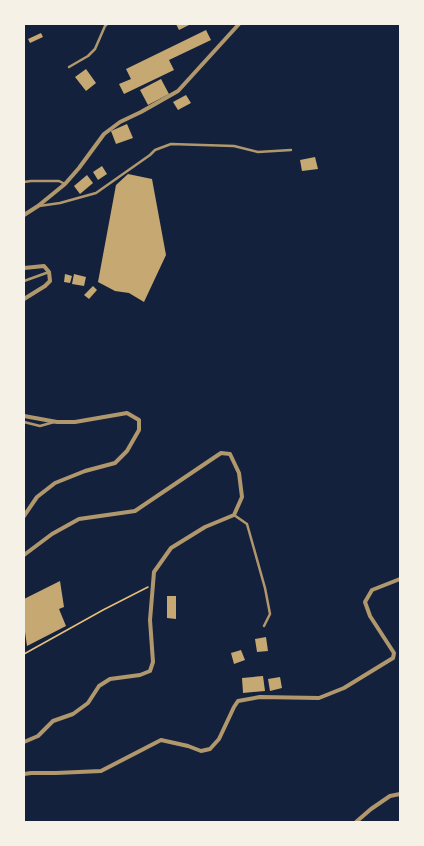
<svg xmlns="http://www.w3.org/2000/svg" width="424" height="846" font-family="'Work Sans',sans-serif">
  <rect width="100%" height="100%" fill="#14213d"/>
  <!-- building -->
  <g fill="#c6a872">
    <path d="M 176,24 L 191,24 L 179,30 Z"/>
    <path d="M 206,30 L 211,40 L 169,60 L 174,70 L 124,94 L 119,84 L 131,79 L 126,69 Z"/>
    <path d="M 41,33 L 43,37 L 30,43 L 28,39 Z"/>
    <path d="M 86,69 L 96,83 L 86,91 L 75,77 Z"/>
    <path d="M 161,79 L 169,94 L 148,105 L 140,90 Z"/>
    <path d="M 186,95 L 191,103 L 178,110 L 173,102 Z"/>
    <path d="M 127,124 L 133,138 L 116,144 L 111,131 Z"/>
    <path d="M 315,157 L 318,169 L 302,171 L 300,160 Z"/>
    <path d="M 102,166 L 107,174 L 98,180 L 93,172 Z"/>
    <path d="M 128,174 L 152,179 L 166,255 L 144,302 L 129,293 L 115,291 L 98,282 L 116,185 Z"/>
    <path d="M 87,175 L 93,183 L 80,194 L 74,186 Z"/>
    <path d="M 65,274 L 72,276 L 70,283 L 64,282 Z"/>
    <path d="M 74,274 L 86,277 L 84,286 L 72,284 Z"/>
    <path d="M 93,286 L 97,290 L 89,299 L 84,295 Z"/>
    <path d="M 60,581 L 64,607 L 59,609 L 66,626 L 27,646 L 24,625 L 24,599 Z"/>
    <path d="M 167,596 L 176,596 L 176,619 L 167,618 Z"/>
    <path d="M 266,637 L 268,651 L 257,652 L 255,639 Z"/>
    <path d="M 241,650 L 245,660 L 234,664 L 231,653 Z"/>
    <path d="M 263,676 L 265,691 L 243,693 L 242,678 Z"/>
    <path d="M 280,677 L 282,688 L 270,691 L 268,679 Z"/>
  </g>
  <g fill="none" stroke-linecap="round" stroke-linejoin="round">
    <!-- path -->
    <path stroke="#e5c07b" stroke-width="1.5" d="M 24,654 L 103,610 L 148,587"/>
    <!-- service -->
    <g stroke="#b1986c" stroke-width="2.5">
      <path d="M 69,67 L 88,56 L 95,49 L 105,26 L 107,24"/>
      <path d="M 24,182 L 31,181 L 59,181 L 65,184"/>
      <path d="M 39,206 L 60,203 L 96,193 L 150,155 L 155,150 L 171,144 L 234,146 L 258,152 L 291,150"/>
      <path d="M 24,281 L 49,272"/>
      <path d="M 24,422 L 40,426 L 54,422"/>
      <path d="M 234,515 L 247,524 L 265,588 L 270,614 L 264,626"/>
    </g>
    <!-- minor -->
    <g stroke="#b1986c" stroke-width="4">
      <path d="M 24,215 L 38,206 L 65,184 L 79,168 L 104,134 L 120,122 L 141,112 L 178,91 L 239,24"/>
      <path d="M 24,268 L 44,266 L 49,272 L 50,281 L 45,286 L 24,299"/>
      <path d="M 24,416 L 57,422 L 75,422 L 127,413 L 139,420 L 139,430 L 127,451 L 115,463 L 85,471 L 55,483 L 37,497 L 24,516"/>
      <path d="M 24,555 L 52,534 L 79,519 L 135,511 L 221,453 L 230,454 L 239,473 L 242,497 L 234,515 L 205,527 L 171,548 L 154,572 L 150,620 L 153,662 L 150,671 L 140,675 L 110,679 L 99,686 L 88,703 L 73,714 L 53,721 L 38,736 L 24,742"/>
      <path d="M 24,774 L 31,773 L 56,773 L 101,771 L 161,740 L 188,746 L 201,751 L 210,749 L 219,739 L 234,707 L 238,701 L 260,697 L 319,698 L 344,688 L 393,658 L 394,653 L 370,616 L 365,602 L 372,590 L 400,579"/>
      <path d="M 356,822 L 371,809 L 390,796 L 400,794"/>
    </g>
  </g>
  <!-- border -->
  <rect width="424" height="846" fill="none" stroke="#f6f1e7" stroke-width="50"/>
</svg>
